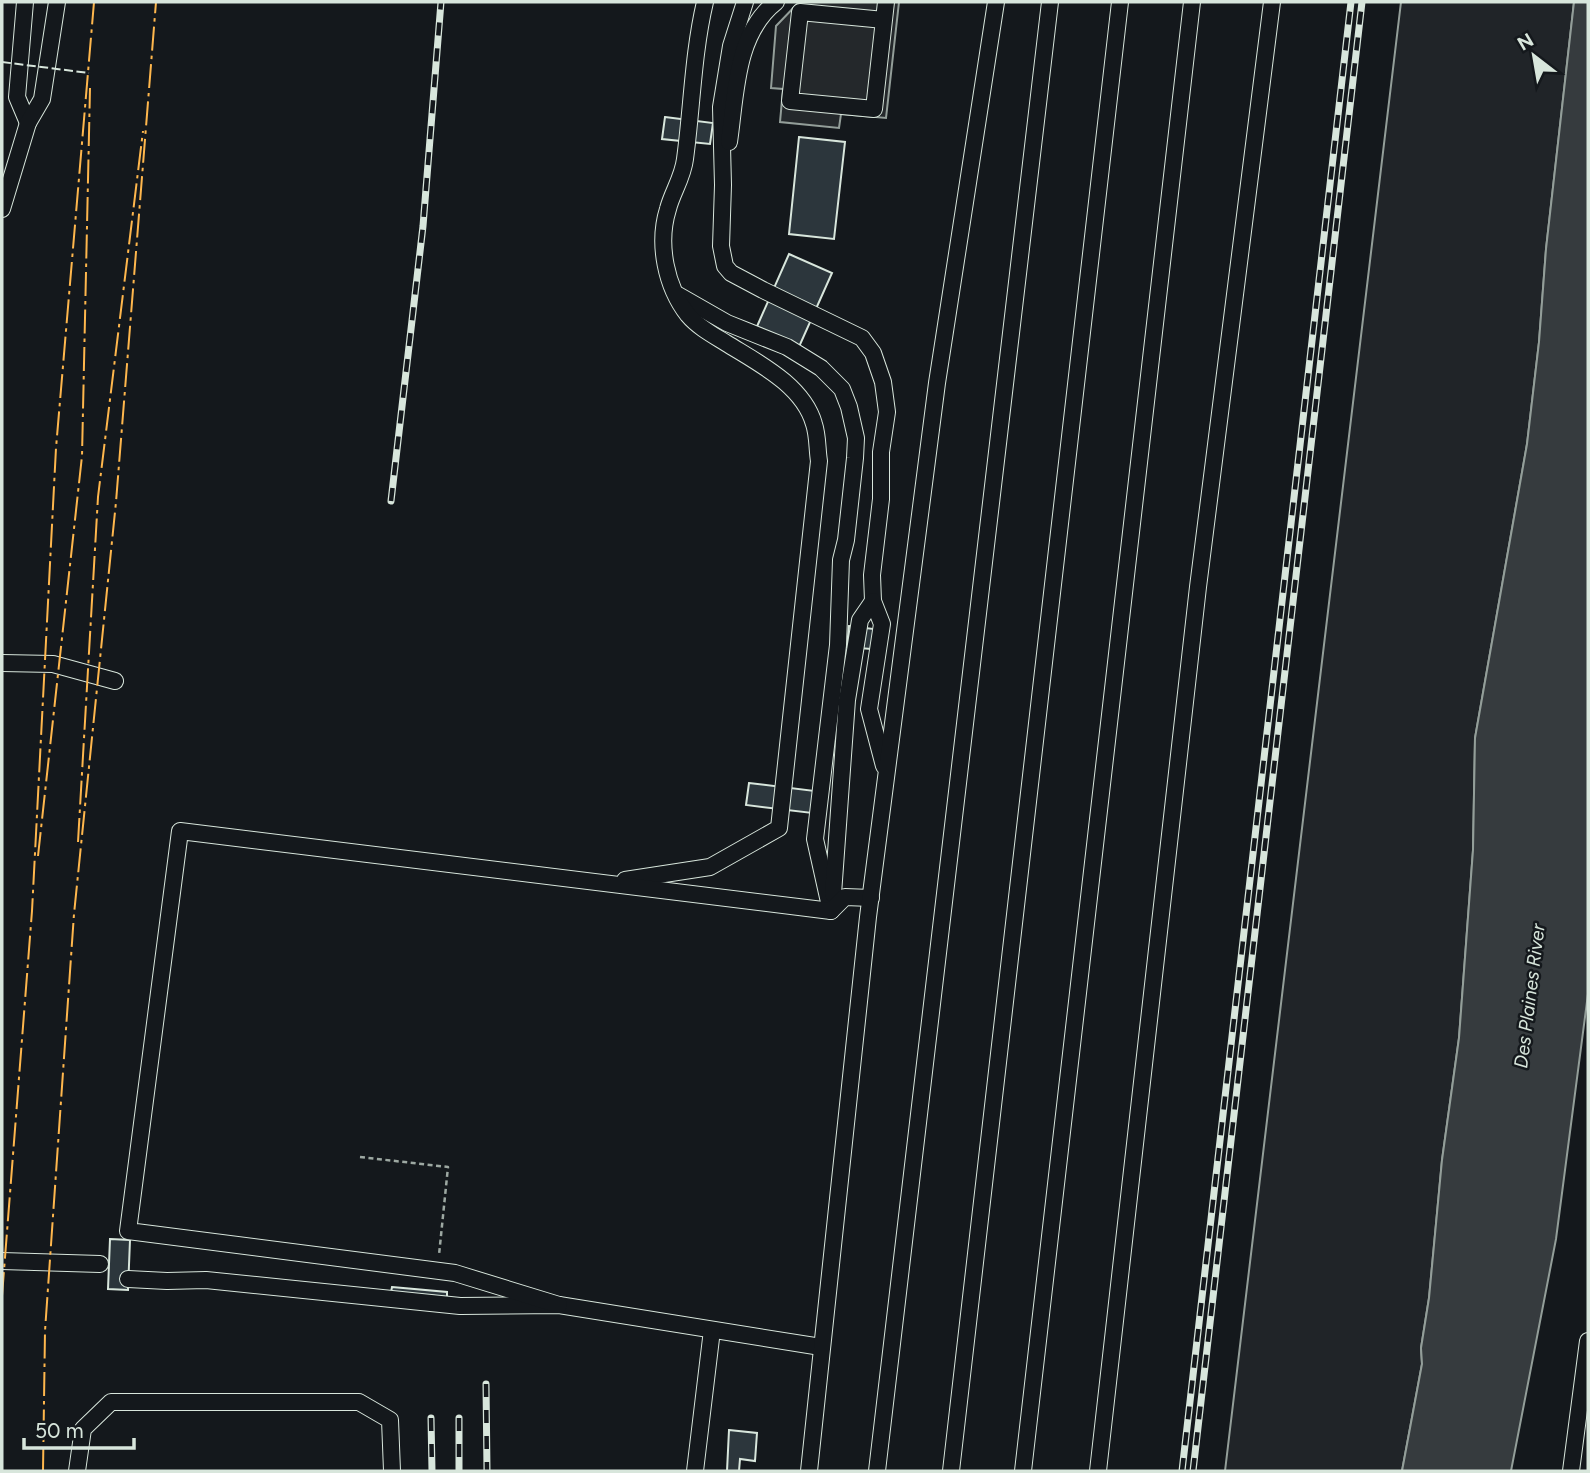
<svg xmlns="http://www.w3.org/2000/svg" width="1590" height="1473" font-family="Figtree,sans-serif">
  <rect width="100%" height="100%" fill="#14181c"/>
  <!-- green -->
  <path fill="#202428" stroke="#939e99" stroke-width="2" d="M 1401,2 L 1574,2 L 1546,249 L 1539,342 L 1527,444 L 1475,738 L 1473,850 L 1459,1038 L 1442,1160 L 1429,1298 L 1421,1348 L 1422,1364 L 1402,1471 L 1225,1471 Z"/>
  <!-- parking -->
  <path fill="#24282b" stroke="#939e99" stroke-width="2" d="M 799,2 L 899,2 L 886,118 L 841,114 L 839,128 L 780,122 L 783,89 L 771,88 L 776,26 Z"/>
  <!-- water -->
  <path fill="#363b3e" stroke="#939e99" stroke-width="2" d="M 1574,2 L 1588,2 L 1588,994 L 1556,1239 L 1511,1471 L 1402,1471 L 1422,1364 L 1421,1348 L 1429,1298 L 1442,1160 L 1459,1038 L 1473,850 L 1475,738 L 1527,444 L 1539,342 L 1546,249 Z"/>
  <!-- building -->
  <g fill="#2c363c" stroke="#d8e6dc" stroke-width="2">
    <path d="M 665,117 L 713,123 L 710,144 L 662,139 Z"/>
    <path d="M 799,137 L 845,142 L 834,239 L 789,234 Z"/>
    <path d="M 789,254 L 832,273 L 794,358 L 751,340 Z"/>
    <path d="M 849,626 L 874,629 L 871,649 L 847,647 Z"/>
    <path d="M 749,783 L 815,791 L 812,813 L 746,805 Z"/>
    <path d="M 110,1239 L 130,1240 L 128,1290 L 108,1289 Z"/>
    <path d="M 392,1287 L 447,1292 L 447,1297 L 391,1292 Z"/>
    <path d="M 729,1430 L 757,1433 L 755,1461 L 740,1459 L 739,1471 L 727,1471 Z"/>
  </g>
  <g fill="none" stroke-linecap="round" stroke-linejoin="round">
    <!-- minor casing -->
    <g stroke="#d8e6dc" stroke-width="18">
      <g id="minor">
        <path d="M 25,2 L 17,97 L 28,123"/>
        <path d="M 745,2 L 731,46 L 721,107 L 723,185 L 721,246 L 725,266 L 731,273 L 763,290 L 862,338 L 873,353 L 883,382 L 887,412 L 881,452 L 881,499 L 872,575 L 873,601 L 882,624 L 869,709 L 884,766"/>
        <path d="M 884,20 L 800,12 L 790,101 L 874,109 L 886,2"/>
        <path d="M 729,142 C 736,95 735,34 776,2"/>
        <path d="M 2,209 L 28,123 L 42,99 L 57,2"/>
        <path d="M 678,295 L 727,323 L 787,347 L 821,368 L 842,389 L 849,407 L 856,438 L 855,458 L 846,540 L 841,560 L 838,645 L 815,839 L 831,911"/>
        <path d="M 2,663 L 53,664 L 115,681"/>
        <path d="M 625,880 L 710,867 L 779,828 L 819,461 C 817,449 818,436 814,424 C 803,385 758,363 726,343 C 713,335 698,327 688,315 C 666,287 657,244 668,209 C 672,193 683,177 685,159 C 692,107 693,53 705,2"/>
        <path d="M 833,894 L 847,700 L 860,620 L 873,601"/>
        <path d="M 2,1261 L 100,1264"/>
        <path d="M 128,1279 L 167,1281 L 206,1280 L 460,1306 L 559,1305 L 821,1347"/>
        <path d="M 559,1305 L 455,1273 L 128,1231 L 180,831 L 831,911 L 845,897 L 871,898"/>
        <path d="M 77,1471 L 83,1429 L 111,1402 L 359,1402 L 390,1420 L 392,1471"/>
        <path d="M 695,1471 L 712,1330"/>
        <path d="M 809,1471 L 868,917 L 937,383 L 996,2"/>
        <path d="M 877,1471 L 1050,2"/>
        <path d="M 951,1471 L 1120,2"/>
        <path d="M 1023,1471 L 1192,2"/>
        <path d="M 1098,1471 L 1198,587 L 1272,2"/>
        <path d="M 1571,1471 L 1588,1341"/>
      </g>
    </g>
    <!-- path -->
    <path stroke="#9da8a2" stroke-width="2.5" stroke-dasharray="5 3.5" stroke-linecap="butt" d="M 360,1157 L 448,1167 L 439,1255"/>
    <!-- minor -->
    <use href="#minor" stroke="#14181c" stroke-width="16"/>
    <!-- rail casing -->
    <g stroke="#d8e6dc" stroke-width="7">
      <g id="rail">
        <path d="M 391,501 L 423,226 L 441,2"/>
        <path d="M 486,1384 L 487,1471"/>
        <path d="M 431,1418 L 432,1471"/>
        <path d="M 459,1418 L 459,1471"/>
        <path d="M 1182,1471 L 1351,2"/>
        <path d="M 1193,1471 L 1362,2"/>
      </g>
    </g>
    <!-- rail -->
    <use href="#rail" stroke="#14181c" stroke-width="4.5" stroke-dasharray="13" stroke-linecap="butt"/>
    <!-- fence -->
    <path stroke="#d8e6dc" stroke-width="2" stroke-dasharray="9 3.5" stroke-linecap="butt" d="M 2,62 L 89,73"/>
    <!-- power -->
    <g stroke="#ffb74d" stroke-width="2" stroke-dasharray="24 5 3.5 5" stroke-linecap="butt">
      <path d="M 78,842 L 98,497 L 143,131"/>
      <path d="M 38,856 L 82,456 L 90,88"/>
      <path d="M 2,1296 L 32,911 L 56,448 L 94,2"/>
      <path d="M 43,1471 L 45,1331 L 74,914 L 116,502 L 156,2"/>
    </g>
  </g>
  <g text-anchor="middle" stroke-width="5" stroke-linejoin="round" paint-order="stroke">
    <!-- water labels -->
    <g font-size="19" font-style="italic" fill="#d8e6dc" stroke="#14181c">
      <text transform="translate(1529 996) rotate(-83)" y="7">Des Plaines River</text>
    </g>
  </g>
  <!-- border -->
  <rect width="1590" height="1473" fill="none" stroke="#d8e6dc" stroke-width="7"/>
  <!-- north arrow -->
  <g transform="translate(1534 56) rotate(329)" stroke="#14181c" stroke-width="5" paint-order="stroke">
  <path d="M0-5L12 26L0 18L-12 26Z" fill="#d8e6dc"/>
  <text y="-10" font-size="19" font-weight="bold" text-anchor="middle" fill="#d8e6dc">N</text>
  </g>
  <!-- scale -->
  <path d="M24 1438v10h110v-10" fill="none" stroke="#d8e6dc" stroke-width="3.5"/>
  <text x="35" y="1438" font-size="21" fill="#d8e6dc" stroke="#14181c" stroke-width="5" paint-order="stroke">50 m</text>
</svg>
